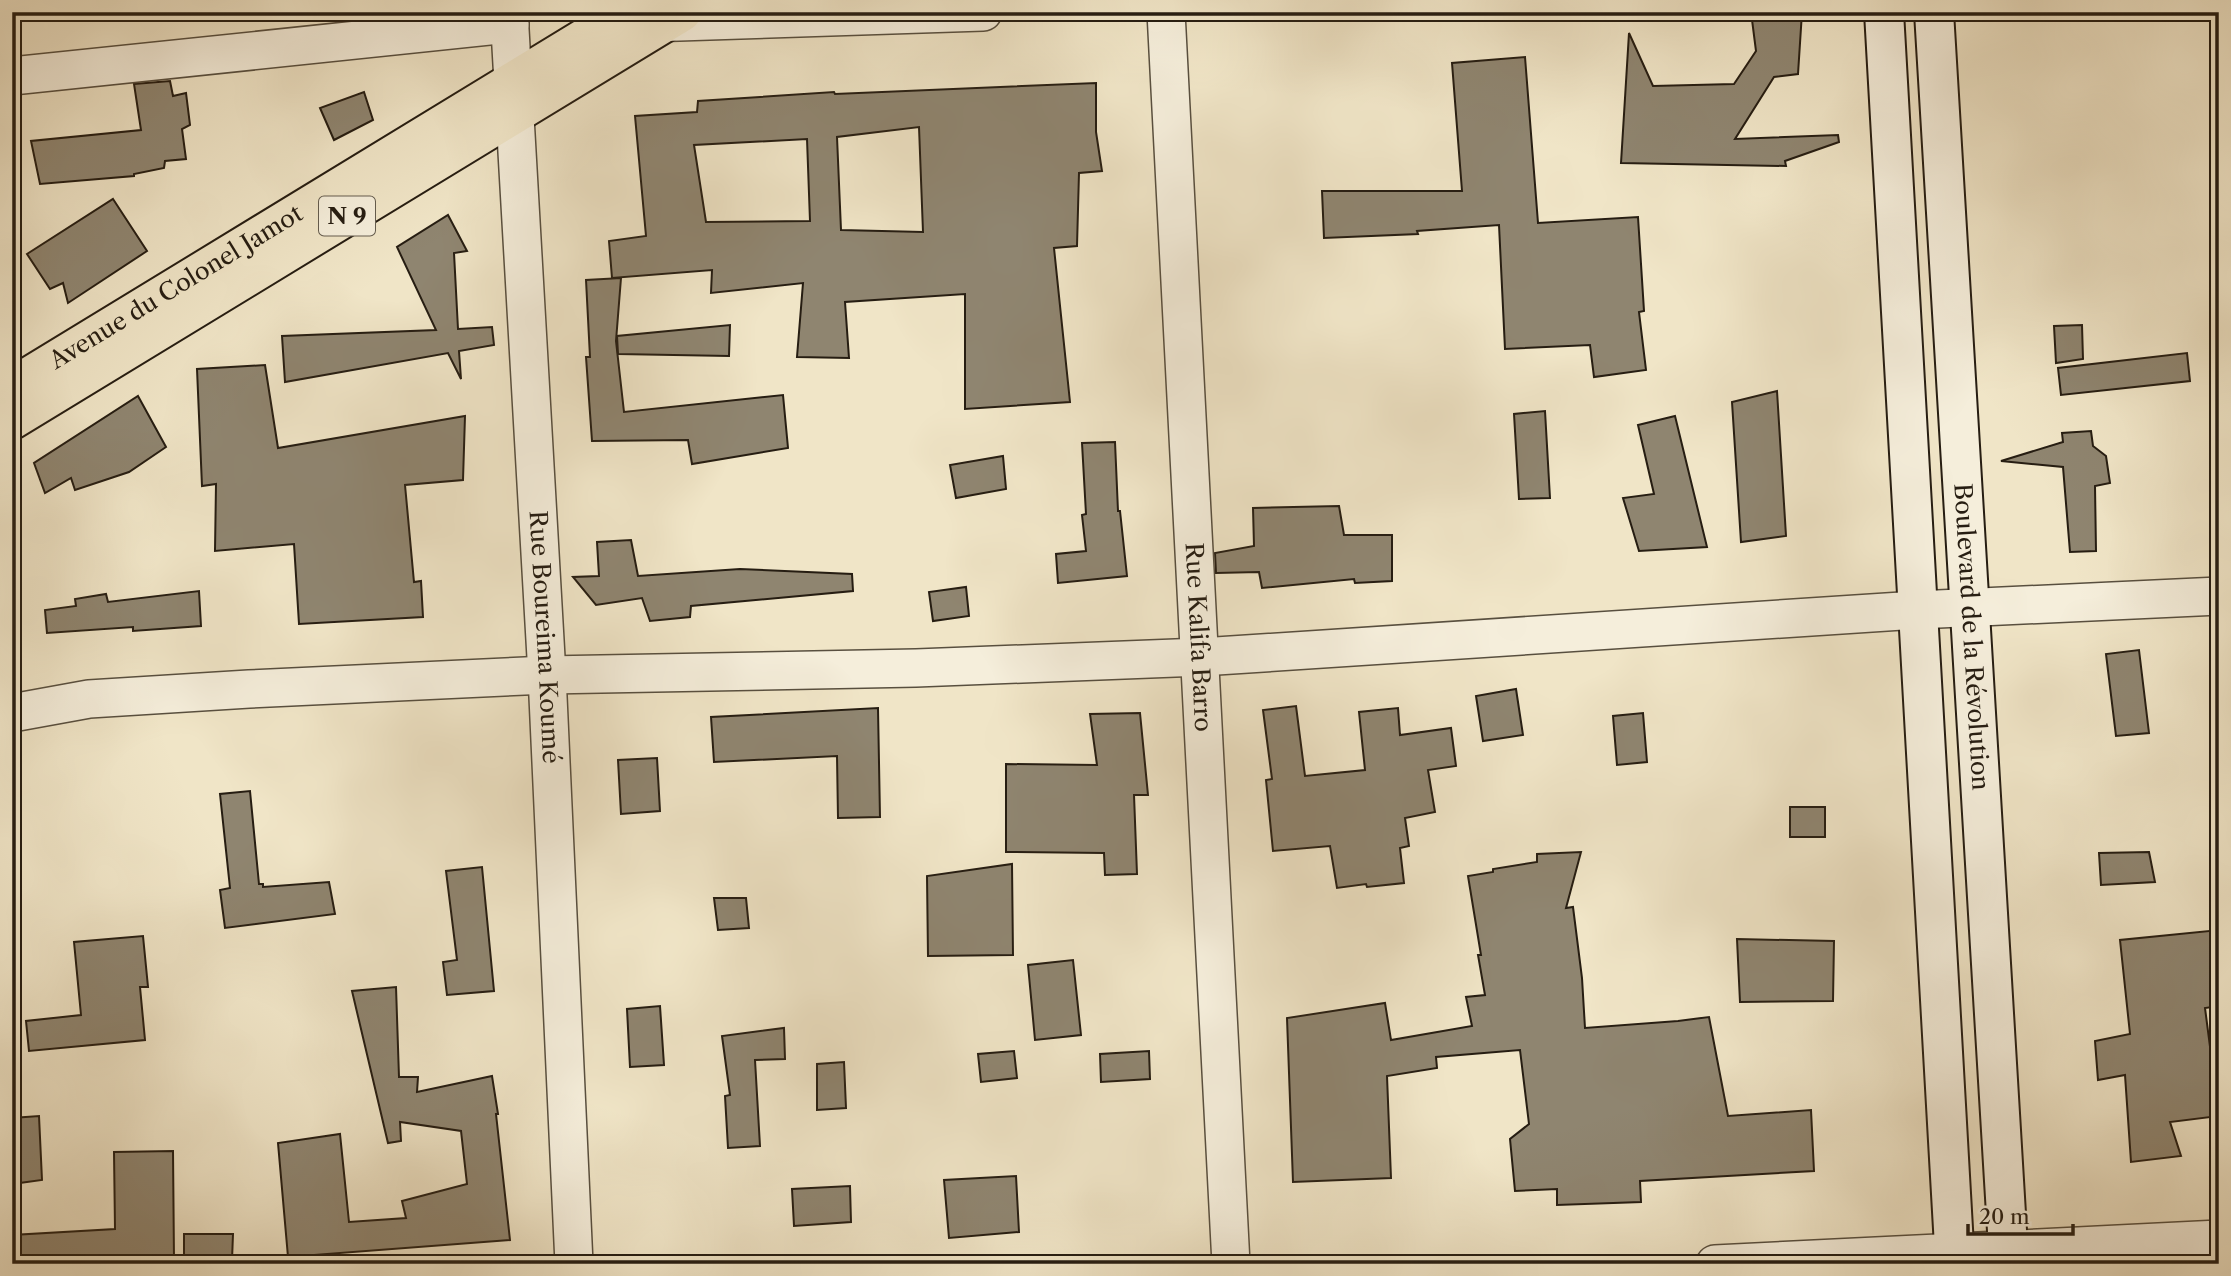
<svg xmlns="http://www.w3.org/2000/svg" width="2231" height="1276" font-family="'Libre Caslon Text',serif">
  <rect width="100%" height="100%" fill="#f0e5c7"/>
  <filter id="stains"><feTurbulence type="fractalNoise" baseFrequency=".00286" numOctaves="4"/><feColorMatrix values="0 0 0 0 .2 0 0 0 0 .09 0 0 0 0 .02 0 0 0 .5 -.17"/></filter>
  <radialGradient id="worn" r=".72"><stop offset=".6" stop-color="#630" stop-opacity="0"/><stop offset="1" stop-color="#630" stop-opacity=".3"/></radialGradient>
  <!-- building -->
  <g fill="#8f8570" stroke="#261d12" stroke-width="2" fill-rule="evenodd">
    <path d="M 1751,12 L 1802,12 L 1798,74 L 1774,77 L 1735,139 L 1838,135 L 1839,142 L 1785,161 L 1786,166 L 1621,163 L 1629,33 L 1653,86 L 1734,84 L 1756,51 Z"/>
    <path d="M 1525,57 L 1538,223 L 1638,217 L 1644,311 L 1639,312 L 1646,370 L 1594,377 L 1590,345 L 1505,349 L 1499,225 L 1417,231 L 1418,234 L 1324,238 L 1322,191 L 1462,191 L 1452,63 Z"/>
    <path d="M 170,81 L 173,96 L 186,93 L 190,125 L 182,129 L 186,159 L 165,161 L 164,168 L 134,174 L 134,176 L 40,184 L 31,141 L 141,130 L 134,84 Z"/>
    <path d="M 1096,83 L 1096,132 L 1102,171 L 1079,173 L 1077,246 L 1054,248 L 1070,402 L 965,409 L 965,294 L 845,302 L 849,358 L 797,357 L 803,283 L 711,293 L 712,270 L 612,278 L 609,241 L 646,236 L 635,116 L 697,112 L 698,101 L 834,92 L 835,94 ZM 919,127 L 923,232 L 841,230 L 837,137 ZM 807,139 L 810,221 L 706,222 L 694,145 Z"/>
    <path d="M 364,92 L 373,120 L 334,140 L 320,108 Z"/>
    <path d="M 113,199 L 147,251 L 68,303 L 63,283 L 50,289 L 27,254 Z"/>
    <path d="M 448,215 L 467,251 L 454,253 L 458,329 L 492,327 L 494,345 L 459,351 L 461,379 L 448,353 L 285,382 L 282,336 L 436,330 L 397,247 Z"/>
    <path d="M 621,278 L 616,341 L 624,412 L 783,395 L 788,448 L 692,464 L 688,440 L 592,441 L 586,357 L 590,357 L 586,280 Z"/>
    <path d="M 730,325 L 729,356 L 618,354 L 617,336 Z"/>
    <path d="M 2082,325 L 2083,359 L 2056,363 L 2054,326 Z"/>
    <path d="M 2187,353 L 2190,381 L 2061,395 L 2058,368 Z"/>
    <path d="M 265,365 L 278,448 L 465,416 L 463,480 L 405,485 L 414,582 L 421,581 L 423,617 L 299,624 L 294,544 L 215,551 L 216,484 L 202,486 L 197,369 Z"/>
    <path d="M 1777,391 L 1786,536 L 1741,542 L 1732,402 Z"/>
    <path d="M 138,396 L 166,447 L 129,472 L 75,490 L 71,478 L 45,493 L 34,463 Z"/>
    <path d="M 1545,411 L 1550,498 L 1519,499 L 1514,414 Z"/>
    <path d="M 1675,416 L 1707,547 L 1639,551 L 1623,498 L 1654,494 L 1638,425 Z"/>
    <path d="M 2091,431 L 2093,446 L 2106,456 L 2110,483 L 2095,486 L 2096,551 L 2070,552 L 2063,467 L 2001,461 L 2063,442 L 2062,433 Z"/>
    <path d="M 1115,442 L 1118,511 L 1120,511 L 1127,576 L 1058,583 L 1056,554 L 1086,551 L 1082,515 L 1086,514 L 1082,443 Z"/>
    <path d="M 1003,456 L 1006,489 L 956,498 L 950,465 Z"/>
    <path d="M 1339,506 L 1344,535 L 1392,535 L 1392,581 L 1355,583 L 1354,579 L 1262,588 L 1259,572 L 1216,573 L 1215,553 L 1254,546 L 1253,508 Z"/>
    <path d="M 631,540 L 638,576 L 740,569 L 852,574 L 853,591 L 691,606 L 690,617 L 650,621 L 642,598 L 596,605 L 573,577 L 599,576 L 597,542 Z"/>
    <path d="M 966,587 L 969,616 L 933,621 L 929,592 Z"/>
    <path d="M 199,591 L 201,626 L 133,631 L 133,627 L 47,633 L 45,610 L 76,606 L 75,599 L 106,594 L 108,602 Z"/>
    <path d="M 2139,650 L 2149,733 L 2116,736 L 2106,654 Z"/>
    <path d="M 1516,689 L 1523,735 L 1483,741 L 1476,696 Z"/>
    <path d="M 1296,706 L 1305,776 L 1365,770 L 1359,712 L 1398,708 L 1400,735 L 1451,728 L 1456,766 L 1428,770 L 1435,812 L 1405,818 L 1409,846 L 1400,848 L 1404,883 L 1367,887 L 1366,884 L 1337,888 L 1330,846 L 1273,851 L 1266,780 L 1272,779 L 1263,710 Z"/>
    <path d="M 878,708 L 880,817 L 838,818 L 837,756 L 714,762 L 711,717 Z"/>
    <path d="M 1140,713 L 1148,795 L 1134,795 L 1137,874 L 1105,875 L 1104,853 L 1006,852 L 1006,764 L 1097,765 L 1090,714 Z"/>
    <path d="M 1643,713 L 1647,762 L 1617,765 L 1613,716 Z"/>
    <path d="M 657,758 L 660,811 L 621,814 L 618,760 Z"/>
    <path d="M 250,791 L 259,884 L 263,884 L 263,887 L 329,882 L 335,914 L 225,928 L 220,890 L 230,888 L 220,794 Z"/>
    <rect x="1790" y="807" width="35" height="30"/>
    <path d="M 1581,852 L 1566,908 L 1573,907 L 1582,978 L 1585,1028 L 1678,1021 L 1709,1017 L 1728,1116 L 1811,1110 L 1814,1171 L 1640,1181 L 1641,1202 L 1557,1205 L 1557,1189 L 1515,1191 L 1510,1139 L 1529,1124 L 1520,1050 L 1436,1057 L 1437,1068 L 1387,1076 L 1391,1178 L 1293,1182 L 1287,1018 L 1385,1003 L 1391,1040 L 1472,1026 L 1466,997 L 1485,995 L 1478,955 L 1481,955 L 1468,876 L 1493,872 L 1493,869 L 1537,862 L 1537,854 Z"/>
    <path d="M 2149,852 L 2155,882 L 2101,885 L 2099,853 Z"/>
    <path d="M 1012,864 L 1013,955 L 928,956 L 927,876 Z"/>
    <path d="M 482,867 L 494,991 L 447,995 L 443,962 L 457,960 L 446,871 Z"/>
    <path d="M 714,898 L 746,898 L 749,928 L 718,930 Z"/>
    <path d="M 2219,930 L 2219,1006 L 2205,1008 L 2219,1116 L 2170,1122 L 2181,1156 L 2131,1162 L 2125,1075 L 2098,1080 L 2095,1041 L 2130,1034 L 2120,940 Z"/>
    <path d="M 143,936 L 148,987 L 140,987 L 145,1040 L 29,1051 L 26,1021 L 81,1015 L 74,942 Z"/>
    <path d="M 1737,939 L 1834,941 L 1833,1001 L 1740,1002 Z"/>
    <path d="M 1073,960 L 1081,1035 L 1035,1040 L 1028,965 Z"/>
    <path d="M 396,987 L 399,1077 L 418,1077 L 417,1092 L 492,1076 L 498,1114 L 496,1114 L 510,1240 L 288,1257 L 278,1143 L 340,1134 L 349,1222 L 406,1218 L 402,1201 L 467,1184 L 461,1131 L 400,1122 L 401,1141 L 388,1143 L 352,991 Z"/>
    <path d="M 660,1006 L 664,1065 L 630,1067 L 627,1009 Z"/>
    <path d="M 784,1028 L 785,1059 L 755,1060 L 760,1146 L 728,1148 L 725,1096 L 730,1095 L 722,1036 Z"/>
    <path d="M 1014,1051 L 1017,1078 L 981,1082 L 978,1054 Z"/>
    <path d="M 1149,1051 L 1150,1079 L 1101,1082 L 1100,1054 Z"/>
    <path d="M 844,1062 L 846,1108 L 817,1110 L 817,1064 Z"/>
    <path d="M 39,1116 L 42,1180 L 12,1184 L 12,1118 Z"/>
    <path d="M 173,1151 L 174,1259 L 100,1260 L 100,1264 L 12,1264 L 12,1235 L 115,1229 L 114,1152 Z"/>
    <path d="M 1016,1176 L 1019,1232 L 949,1238 L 944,1180 Z"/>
    <path d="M 850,1186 L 851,1222 L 794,1226 L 792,1189 Z"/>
    <path d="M 184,1234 L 233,1234 L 232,1260 L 184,1260 Z"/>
  </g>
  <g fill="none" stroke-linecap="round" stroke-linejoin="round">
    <!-- street casing -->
    <g stroke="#584f3f" stroke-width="40">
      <g id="street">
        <path id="s1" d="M 509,12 L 547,675 L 574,1264"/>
        <path id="s2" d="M 1166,12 L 1231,1264"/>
        <path d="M 648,23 L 983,12"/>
        <path d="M 12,76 L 510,24"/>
        <path d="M 12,713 L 89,699 L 249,689 L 547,675 L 916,668 L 1201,657 L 1917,610 L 2219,596"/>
        <path d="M 1715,1264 L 2219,1239"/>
      </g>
    </g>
    <!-- secondary casing -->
    <g stroke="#261d12" stroke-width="42">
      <g id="secondary">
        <path d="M 1884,12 L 1955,1264"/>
        <path id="s3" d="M 1934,12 L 2009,1264"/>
      </g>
    </g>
    <!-- primary casing -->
    <g stroke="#261d12" stroke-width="42">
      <g id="primary">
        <path id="s4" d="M 12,387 L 627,12"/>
        <path d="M 12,420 L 682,12"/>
      </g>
    </g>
    <!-- street -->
    <use href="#street" stroke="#f5eedb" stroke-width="37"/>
    <!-- secondary -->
    <use href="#secondary" stroke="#f5eedb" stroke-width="38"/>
    <!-- primary -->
    <use href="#primary" stroke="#f0e5c7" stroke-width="38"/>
  </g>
  <g text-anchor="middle" stroke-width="5" stroke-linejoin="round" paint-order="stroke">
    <!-- shield labels -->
    <rect fill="#f5eedb" stroke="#645c4e" stroke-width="2" x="319" y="196.5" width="56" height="39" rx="5"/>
    <g font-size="23" font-weight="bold" fill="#261d12">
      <text x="347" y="224">N 9</text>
    </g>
    <!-- street labels -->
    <g font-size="24" fill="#261d12" stroke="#f5eedb">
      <text dy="8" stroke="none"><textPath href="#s4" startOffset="192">Avenue du Colonel Jamot</textPath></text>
      <text dy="8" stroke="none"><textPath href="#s1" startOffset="626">Rue Boureima Koumé</textPath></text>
      <text dy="8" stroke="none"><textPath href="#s2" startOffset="626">Rue Kalifa Barro</textPath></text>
      <text dy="8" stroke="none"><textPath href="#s3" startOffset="626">Boulevard de la Révolution</textPath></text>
    </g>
  </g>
  <!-- margin -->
  <rect width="2231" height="1276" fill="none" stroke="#f0e5c7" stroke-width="42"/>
  <rect x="14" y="14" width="2203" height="1248" fill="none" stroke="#261d12" stroke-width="3.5"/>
  <rect x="21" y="21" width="2189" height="1234" fill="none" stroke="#261d12" stroke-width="2"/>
  <!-- scale -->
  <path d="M1968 1224v10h105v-10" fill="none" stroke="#261d12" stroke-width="3.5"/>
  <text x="1979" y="1224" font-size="21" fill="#261d12" stroke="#f5eedb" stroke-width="5" paint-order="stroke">20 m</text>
  <rect width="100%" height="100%" filter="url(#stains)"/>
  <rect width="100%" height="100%" fill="url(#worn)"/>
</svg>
